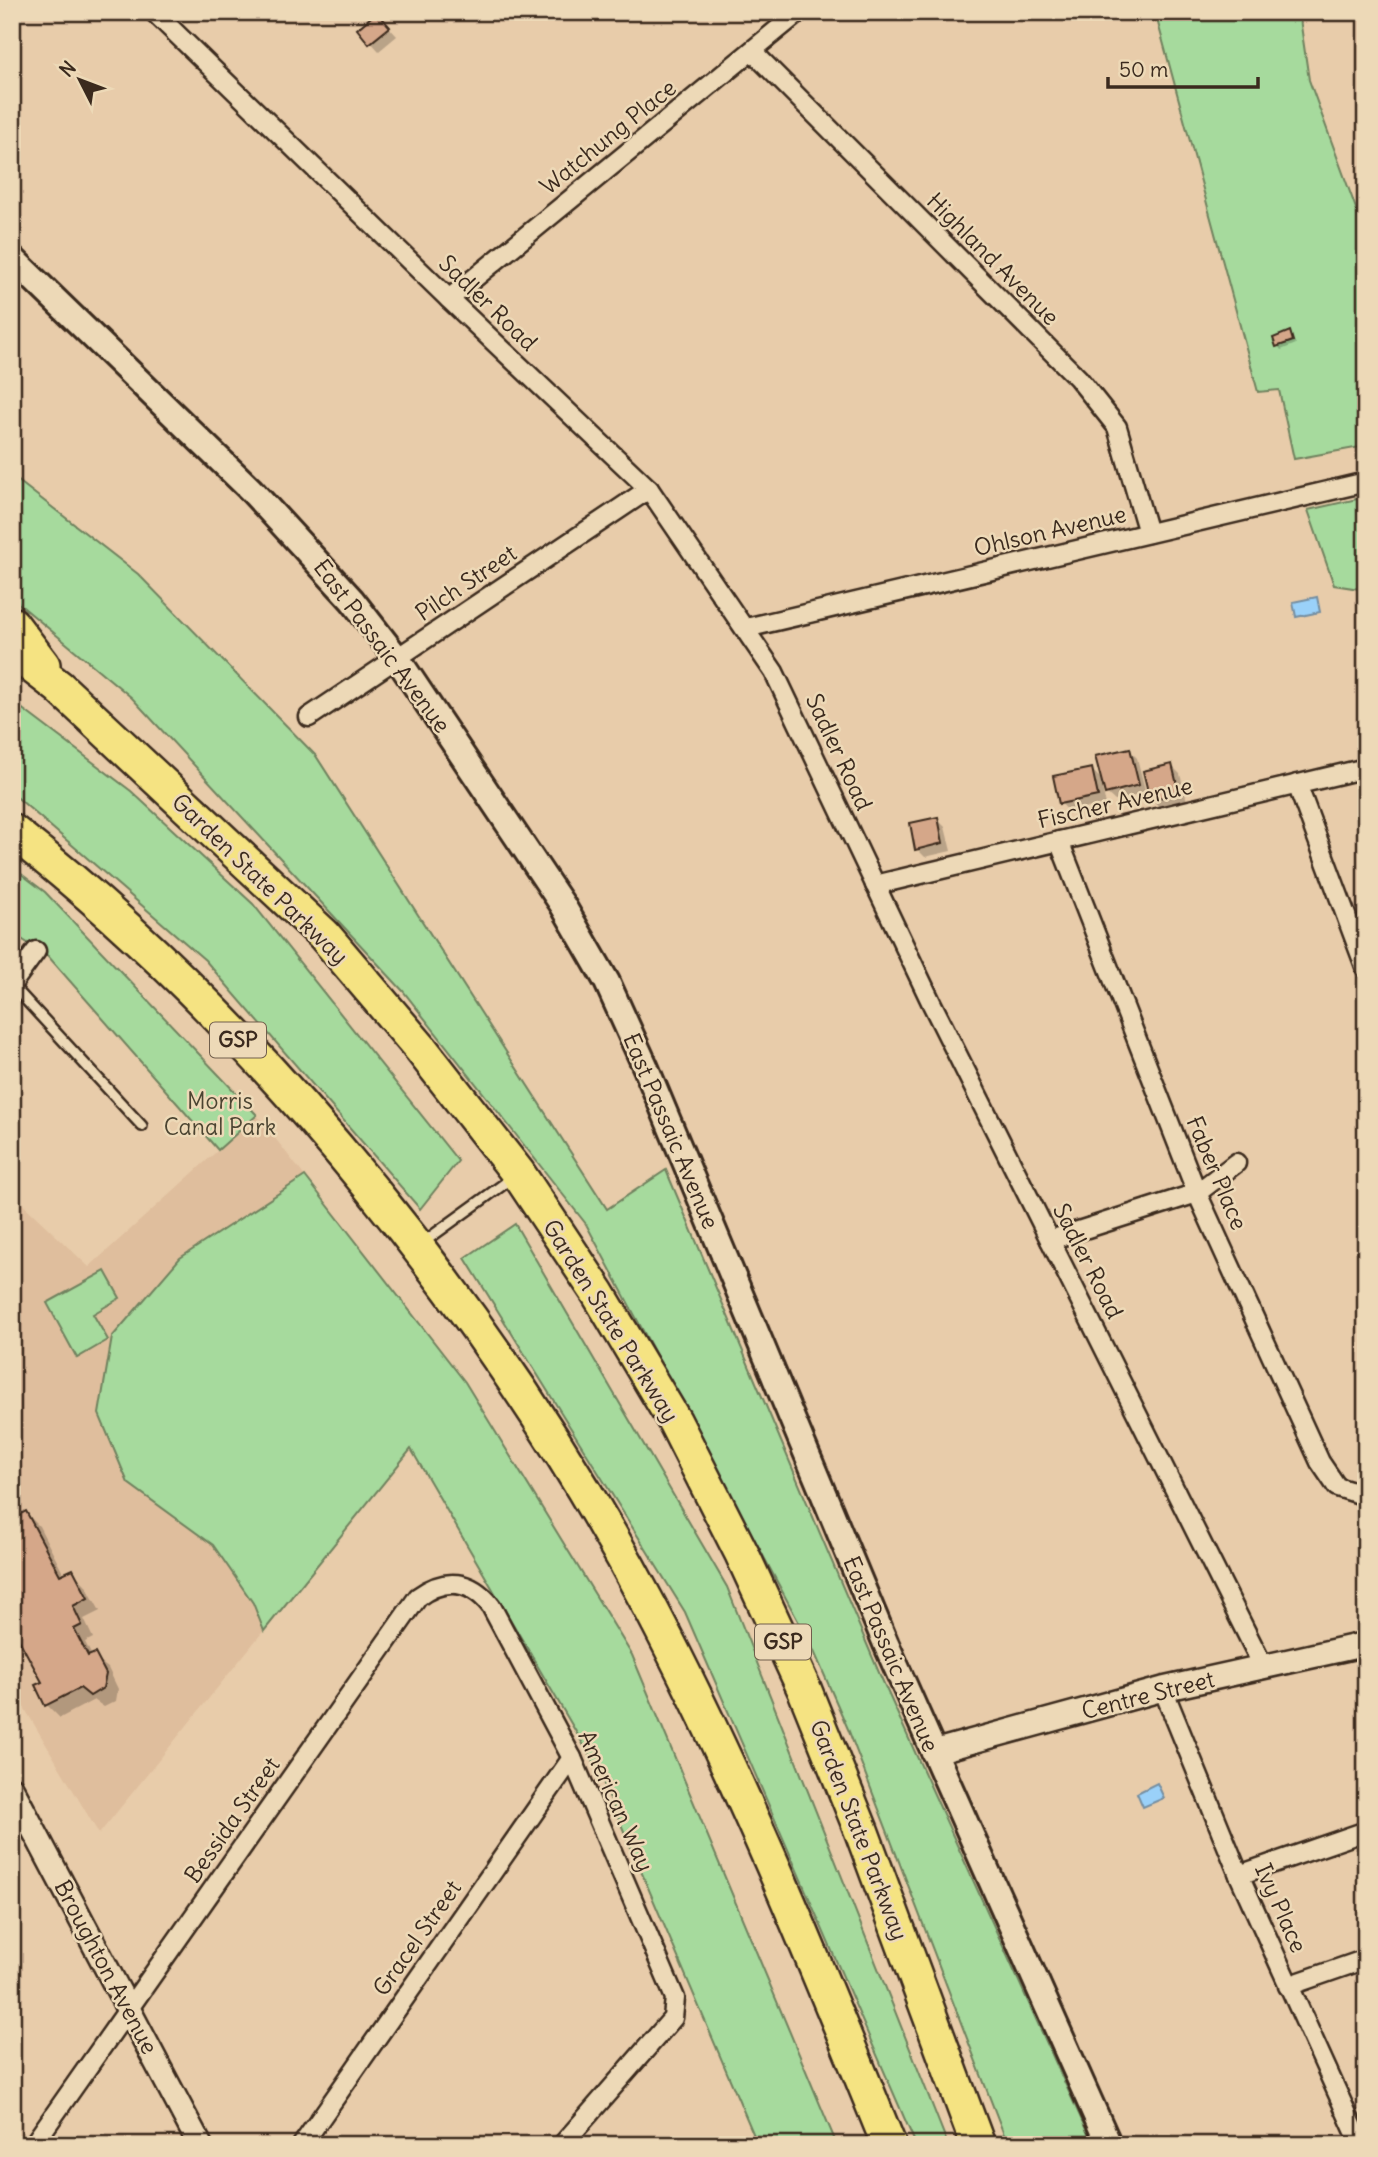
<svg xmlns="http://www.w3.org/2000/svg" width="1378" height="2157" font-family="Delius,sans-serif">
  <rect width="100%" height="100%" fill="#e8ccaa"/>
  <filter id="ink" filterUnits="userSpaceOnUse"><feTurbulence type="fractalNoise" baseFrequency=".0143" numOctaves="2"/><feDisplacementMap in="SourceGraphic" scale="14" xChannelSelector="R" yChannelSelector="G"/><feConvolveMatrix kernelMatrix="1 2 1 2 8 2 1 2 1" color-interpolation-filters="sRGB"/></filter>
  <g filter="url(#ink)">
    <!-- built -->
    <path fill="#dfbe9d" d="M 257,1115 L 465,1382 L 99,1834 L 12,1687 L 12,1194 L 89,1267 Z"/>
    <!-- green -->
    <g fill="#a6da9d" stroke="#70825e" stroke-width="2">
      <path d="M 1155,12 L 1299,12 L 1309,80 L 1366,236 L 1366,446 L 1294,459 L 1279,390 L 1258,392 Z"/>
      <path d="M 12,476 L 138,574 L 316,756 L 607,1209 L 666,1170 L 880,1675 L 1093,2145 L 1008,2145 L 848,1729 L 813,1649 L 586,1224 L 403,991 L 132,698 L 12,598 Z"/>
      <path d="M 1366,497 L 1366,590 L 1334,585 L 1308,510 Z"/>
      <path d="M 12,701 L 131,791 L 253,904 L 458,1161 L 420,1209 L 205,960 L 12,793 Z"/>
      <path d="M 12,867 L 45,892 L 257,1115 L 218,1150 L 48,956 L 12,933 Z"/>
      <path d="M 305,1176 L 465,1382 L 632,1655 L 837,2145 L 758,2145 L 597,1768 L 411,1449 L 264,1631 L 253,1603 L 213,1545 L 128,1483 L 99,1414 L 112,1337 L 180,1258 Z"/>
      <path d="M 515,1224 L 727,1587 L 948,2145 L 916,2145 L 685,1612 L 465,1258 Z"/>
      <path d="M 105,1271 L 120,1298 L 93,1314 L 108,1340 L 77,1358 L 47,1303 Z"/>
    </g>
    <!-- water -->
    <g fill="#9ad1f9" stroke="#748ea1" stroke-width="2">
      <path d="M 1317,597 L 1320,612 L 1296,617 L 1293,602 Z"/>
      <path d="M 1157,1783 L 1164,1798 L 1143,1807 L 1137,1793 Z"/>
    </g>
    <!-- shadow -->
    <g fill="#0003">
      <path d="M 385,23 L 397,36 L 379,51 L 359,29 Z"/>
      <path d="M 1289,333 L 1296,344 L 1281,350 L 1278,346 Z"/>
      <path d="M 1129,750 L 1137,758 L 1146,793 L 1115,801 L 1102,789 L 1106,804 L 1069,812 L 1061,803 L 1092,770 L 1103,781 Z"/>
      <path d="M 1172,766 L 1180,774 L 1187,801 L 1160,808 L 1152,799 Z"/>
      <path d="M 937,819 L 945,827 L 951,851 L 925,857 L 917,849 Z"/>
      <path d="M 12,1504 L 19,1517 L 26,1513 L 39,1526 L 64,1575 L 72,1571 L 85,1584 L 100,1611 L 84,1619 L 93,1638 L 85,1642 L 92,1656 L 108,1668 L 118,1689 L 116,1701 L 104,1707 L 94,1700 L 60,1718 L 47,1705 L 37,1686 L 45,1683 L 12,1624 Z"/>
    </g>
    <!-- building -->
    <g fill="#d5a789" stroke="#3b2a1e" stroke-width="2">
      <path d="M 377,12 L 390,27 L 369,44 L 357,29 Z"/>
      <path d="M 1290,331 L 1293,341 L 1276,347 L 1273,338 Z"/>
      <path d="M 1130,748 L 1139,785 L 1105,794 L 1095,756 Z"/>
      <path d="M 1172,764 L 1179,793 L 1150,800 L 1143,771 Z"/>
      <path d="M 1092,768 L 1098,796 L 1059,804 L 1053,776 Z"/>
      <path d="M 938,817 L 943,843 L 915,850 L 910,823 Z"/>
      <path d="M 26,1511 L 60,1575 L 73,1569 L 88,1598 L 73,1606 L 82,1625 L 74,1629 L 88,1656 L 95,1653 L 106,1674 L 103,1688 L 90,1696 L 80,1688 L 45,1706 L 35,1685 L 42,1682 L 12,1627 L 12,1512 L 15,1517 Z"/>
    </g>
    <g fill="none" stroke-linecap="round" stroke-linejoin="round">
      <!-- service casing -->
      <g stroke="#3b2a1e" stroke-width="14">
        <g id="service">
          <path d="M 12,985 L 142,1126"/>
          <path d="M 421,1244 L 515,1176"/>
        </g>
      </g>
      <!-- minor casing -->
      <g stroke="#3b2a1e" stroke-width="23">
        <g id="minor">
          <path d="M 154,12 L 449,299 L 649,489 L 774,672 L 932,1004 L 1264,1668"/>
          <path d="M 752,51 L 1078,378 L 1117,427 L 1148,533"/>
          <path d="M 449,299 L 799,12"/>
          <path d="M 746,628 L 1366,482"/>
          <path d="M 309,717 L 649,489"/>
          <path d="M 1297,784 L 1366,969"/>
          <path d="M 1059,841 L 1197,1193 L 1320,1462 L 1337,1487 L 1366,1496"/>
          <path d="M 875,885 L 1366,768"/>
          <path d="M 12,984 L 36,951"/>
          <path d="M 1050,1240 L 1197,1193 L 1236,1163"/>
          <path d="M 1163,1689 L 1239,1875 L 1361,2145"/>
          <path d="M 1239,1875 L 1366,1831"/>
          <path d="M 1288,1986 L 1366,1959"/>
          <path d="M 33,2145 L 418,1597 C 445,1577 471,1580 491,1606 L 572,1758 L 675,1998 L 673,2018 L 562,2145"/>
          <path d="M 302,2145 L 572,1758"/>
        </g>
      </g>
      <!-- tertiary casing -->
      <g stroke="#3b2a1e" stroke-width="28">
        <g id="tertiary">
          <path d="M 933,1752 L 1163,1689 L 1366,1644"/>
          <path d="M 12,1789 L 200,2145"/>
        </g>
      </g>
      <!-- secondary casing -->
      <g stroke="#3b2a1e" stroke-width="30">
        <path id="secondary" d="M 12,258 L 250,489 L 352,600 L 397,658 L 562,904 L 607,982 L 646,1068 L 886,1644 L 1109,2145"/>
      </g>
      <!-- motorway casing -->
      <g stroke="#3b2a1e" stroke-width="38">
        <g id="motorway">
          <path d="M 12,624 L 43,665"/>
          <path d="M 12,651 L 59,687 L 324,935 L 421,1049 L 518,1173 L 598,1293 L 675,1422 L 742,1554 L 805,1691 L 861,1830 L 978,2145"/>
          <path d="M 12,831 C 266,1030 501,1324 651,1609 C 742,1782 815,1963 889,2145"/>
        </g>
      </g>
      <!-- service -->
      <use href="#service" stroke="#edd9b7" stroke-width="9"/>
      <!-- minor -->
      <use href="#minor" stroke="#edd9b7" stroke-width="18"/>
      <!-- tertiary -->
      <use href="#tertiary" stroke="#edd9b7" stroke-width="23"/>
      <!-- secondary -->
      <use href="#secondary" stroke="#edd9b7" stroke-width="24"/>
      <!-- motorway -->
      <use href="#motorway" stroke="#f5e382" stroke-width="33"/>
    </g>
  </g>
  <g text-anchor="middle" stroke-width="5" stroke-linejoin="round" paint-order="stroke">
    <!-- shield labels -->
    <g fill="#edd9b7" stroke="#705e4c" stroke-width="2">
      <rect x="210" y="1022.5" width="56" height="35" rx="5"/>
      <rect x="755" y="1624.5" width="56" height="35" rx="5"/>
    </g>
    <g font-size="21" font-weight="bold" fill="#3b2a1e">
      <text x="238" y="1047">GSP</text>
      <text x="783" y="1649">GSP</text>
    </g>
    <!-- street labels -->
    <g font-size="23" fill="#3b2a1e" stroke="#edd9b7">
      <text transform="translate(608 137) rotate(-39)" y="8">Watchung Place</text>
      <text transform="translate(993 259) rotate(45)" y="8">Highland Avenue</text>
      <text transform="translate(488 303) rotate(44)" y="8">Sadler Road</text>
      <text transform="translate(1050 531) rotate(-13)" y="8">Ohlson Avenue</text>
      <text transform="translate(466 583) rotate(-34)" y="8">Pilch Street</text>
      <text transform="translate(382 646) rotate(53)" y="8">East Passaic Avenue</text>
      <text transform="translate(839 752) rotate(65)" y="8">Sadler Road</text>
      <text transform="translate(1115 803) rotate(-13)" y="8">Fischer Avenue</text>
      <text transform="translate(260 879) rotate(44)" y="8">Garden State Parkway</text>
      <text transform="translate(671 1131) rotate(67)" y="8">East Passaic Avenue</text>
      <text transform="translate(1217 1173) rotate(67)" y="8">Faber Place</text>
      <text transform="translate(1088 1261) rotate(63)" y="8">Sadler Road</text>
      <text transform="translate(611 1321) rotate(58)" y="8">Garden State Parkway</text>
      <text transform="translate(891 1654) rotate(67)" y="8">East Passaic Avenue</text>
      <text transform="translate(1148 1695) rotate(-14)" y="8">Centre Street</text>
      <text transform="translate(616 1801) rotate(66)" y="8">American Way</text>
      <text transform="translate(232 1820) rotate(-55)" y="8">Bessida Street</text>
      <text transform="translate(859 1830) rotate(69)" y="8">Garden State Parkway</text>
      <text transform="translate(1281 1908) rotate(66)" y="8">Ivy Place</text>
      <text transform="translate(417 1938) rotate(-55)" y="8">Gracel Street</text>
      <text transform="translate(106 1967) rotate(62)" y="8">Broughton Avenue</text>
    </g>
    <!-- park labels -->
    <g font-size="23" fill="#4b4431" stroke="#edd9b7">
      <text x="220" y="1109">Morris<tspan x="220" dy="26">Canal Park</tspan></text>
    </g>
  </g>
  <!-- margin -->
  <rect width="1378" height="2157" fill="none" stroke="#edd9b7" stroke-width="42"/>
  <rect x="21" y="21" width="1336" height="2115" fill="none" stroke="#3b2a1e" stroke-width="2.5" filter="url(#ink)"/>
  <!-- north arrow -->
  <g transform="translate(80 80) rotate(312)" stroke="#edd9b7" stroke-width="5" paint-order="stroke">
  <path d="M0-5L12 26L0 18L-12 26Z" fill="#3b2a1e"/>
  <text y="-10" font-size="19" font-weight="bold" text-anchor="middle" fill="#3b2a1e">N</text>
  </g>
  <!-- scale -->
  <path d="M1108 77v10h150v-10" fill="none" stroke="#3b2a1e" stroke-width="3.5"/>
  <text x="1119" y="77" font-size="21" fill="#3b2a1e" stroke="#edd9b7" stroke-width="5" paint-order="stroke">50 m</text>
</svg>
